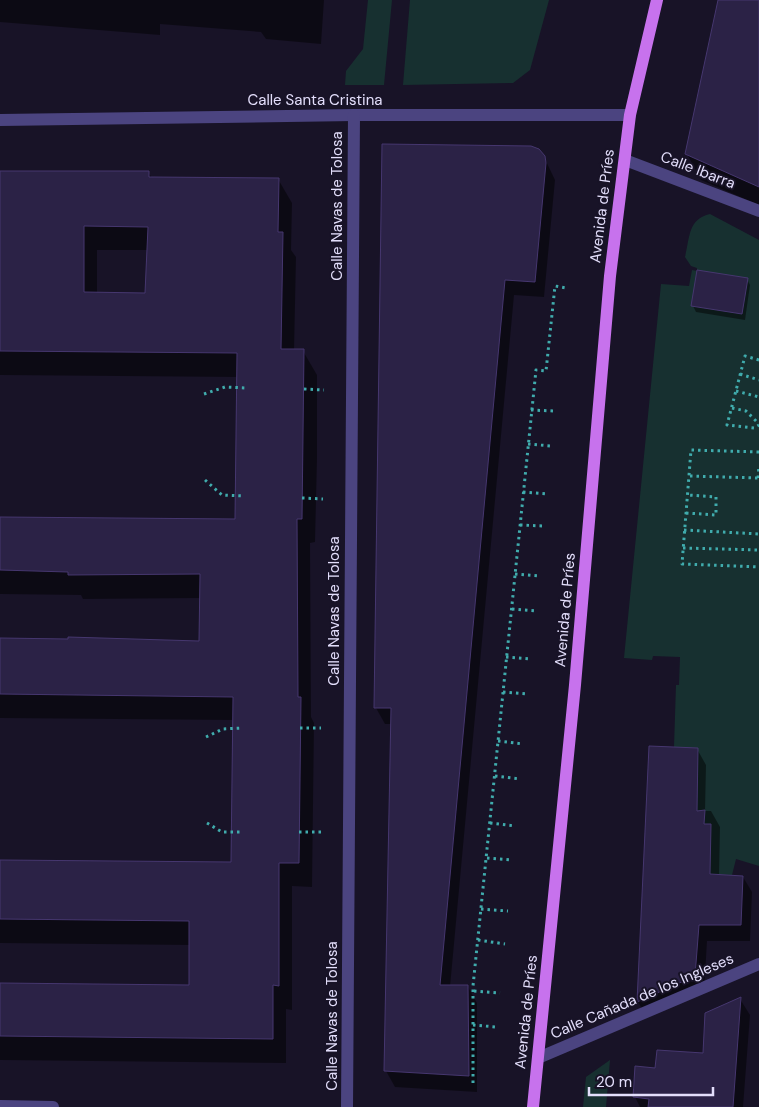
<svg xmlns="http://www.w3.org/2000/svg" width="759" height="1107" font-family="'DM Sans',sans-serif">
  <rect width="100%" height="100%" fill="#181327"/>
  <!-- green -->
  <g fill="#173030">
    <path d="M 368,0 L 392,0 L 384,85 L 345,85 L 346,71 L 363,49 Z"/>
    <path d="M 410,0 L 549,0 L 530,70 L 513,83 L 403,85 Z"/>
    <path d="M 710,214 L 759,240 L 759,866 L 736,859 L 732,875 L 709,874 L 711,825 L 704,824 L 705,810 L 697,811 L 698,749 L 674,747 L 676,685 L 679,685 L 680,657 L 653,656 L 652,660 L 624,658 L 661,284 L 689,286 L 692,270 L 697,271 L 697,268 L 691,266 L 685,257 C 690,237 688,219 710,214 Z"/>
    <path d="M 610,1060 L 606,1107 L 583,1107 L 586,1077 Z"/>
  </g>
  <!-- shadow -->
  <g fill="#0007" fill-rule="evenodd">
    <path d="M 0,0 L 324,0 L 321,44 L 266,39 L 261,32 L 160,24 L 160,35 L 0,22 Z"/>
    <path d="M 719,0 L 759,0 L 759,205 L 701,180 L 687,154 Z"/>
    <path d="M 383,145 L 544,157 L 555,180 L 544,297 L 514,295 L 450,987 L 468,987 L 477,1003 L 477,1092 L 395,1087 L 386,1071 L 392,724 L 385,724 L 376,708 Z"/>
    <path d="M 0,172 L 148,172 L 152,178 L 278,179 L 292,203 L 291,250 L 296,257 L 294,351 L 303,351 L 317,375 L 317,459 L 315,542 L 310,543 L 311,717 L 314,723 L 312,887 L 292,886 L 292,1010 L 286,1009 L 286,1063 L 0,1060 L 0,984 L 190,986 L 190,945 L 0,943 L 0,861 L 232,864 L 234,720 L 0,718 L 0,639 L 200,642 L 201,598 L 83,599 L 81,595 L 0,594 L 0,518 L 236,520 L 238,377 L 0,375 ZM 97,250 L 148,250 L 146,294 L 97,293 Z"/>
    <path d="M 747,279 L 750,285 L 745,320 L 696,312 L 693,306 Z"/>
    <path d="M 697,749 L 706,765 L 705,811 L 711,811 L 720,827 L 719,875 L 743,877 L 752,892 L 750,941 L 707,941 L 704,992 L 647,1017 L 638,1002 L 646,870 Z"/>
    <path d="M 740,999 L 750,1015 L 743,1107 L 640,1107 L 635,1097 L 656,1070 L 704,1054 Z"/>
  </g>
  <!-- building -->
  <g fill="#2b2246" stroke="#46376f" fill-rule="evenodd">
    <path d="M 718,0 L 759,0 L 759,187 L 685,154 Z"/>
    <path d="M 382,144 L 531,146 L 539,149 L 545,156 L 546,163 L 535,282 L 505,280 L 440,985 L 468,985 L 469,1076 L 384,1071 L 391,708 L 374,708 Z"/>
    <path d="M 0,171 L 149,171 L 149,177 L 279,178 L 278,232 L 283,232 L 281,349 L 304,349 L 302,519 L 297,519 L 298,697 L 301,697 L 299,863 L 279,863 L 279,986 L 273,985 L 273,1039 L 0,1036 L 0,983 L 189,985 L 189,921 L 0,919 L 0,860 L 231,862 L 233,697 L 0,694 L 0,638 L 68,639 L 68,637 L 199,641 L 200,574 L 68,575 L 68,572 L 0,570 L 0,517 L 235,519 L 237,353 L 0,351 ZM 84,226 L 148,227 L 145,293 L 84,292 Z"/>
    <path d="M 697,270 L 748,278 L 742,314 L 691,306 Z"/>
    <path d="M 649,746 L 698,748 L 697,811 L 705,810 L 704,824 L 711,824 L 710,874 L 743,876 L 741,925 L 699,925 L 695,976 L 637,1002 Z"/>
    <path d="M 741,997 L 733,1107 L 648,1107 L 649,1099 L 633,1097 L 635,1066 L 655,1068 L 657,1050 L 703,1053 L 705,1013 Z"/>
  </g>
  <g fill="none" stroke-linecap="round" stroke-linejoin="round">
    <!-- path -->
    <g stroke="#40acad" stroke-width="3" stroke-dasharray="2.5 4" stroke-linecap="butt">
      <path d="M 759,360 L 745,356 L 727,425 L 754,428 L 759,425"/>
      <path d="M 740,374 L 759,380"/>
      <path d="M 304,389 L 324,390"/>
      <path d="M 736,391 L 759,397"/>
      <path d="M 204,394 L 225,387 L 246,388"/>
      <path d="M 732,408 L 746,411 L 759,424"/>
      <path d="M 531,410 L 554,411"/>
      <path d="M 528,444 L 551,446"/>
      <path d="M 759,452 L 691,450 L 682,564 L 759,567"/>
      <path d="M 690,476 L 759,478"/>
      <path d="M 758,478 L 759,465"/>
      <path d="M 205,480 L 222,495 L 244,496"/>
      <path d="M 523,492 L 547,494"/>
      <path d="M 302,498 L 323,499"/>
      <path d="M 686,513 L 716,515 L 716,497 L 688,495"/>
      <path d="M 520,525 L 544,526"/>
      <path d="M 684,530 L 759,534"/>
      <path d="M 683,548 L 759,550"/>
      <path d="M 515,574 L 539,576"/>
      <path d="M 512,609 L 536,611"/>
      <path d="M 506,657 L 531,659"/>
      <path d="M 503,692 L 528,694"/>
      <path d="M 300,728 L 321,728"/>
      <path d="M 206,737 L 223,729 L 242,728"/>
      <path d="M 498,741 L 523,744"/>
      <path d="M 495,776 L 520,779"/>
      <path d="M 207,823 L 222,832 L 241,832"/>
      <path d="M 490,823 L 515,826"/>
      <path d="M 299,832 L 321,832"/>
      <path d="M 487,858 L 512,860"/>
      <path d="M 481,909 L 508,911"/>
      <path d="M 478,940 L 505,944"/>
      <path d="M 474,991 L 500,993"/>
      <path d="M 473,1025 L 496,1027"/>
      <path d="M 473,1083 L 473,986 L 536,370 L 546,371 L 555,286 L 566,288"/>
    </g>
    <!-- minor -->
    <g stroke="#4b4480" stroke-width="12">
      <path d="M 0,120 L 354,115 L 630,115"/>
      <path d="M 625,160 L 759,211"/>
      <path d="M 538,1058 L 759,964"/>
      <path d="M 0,1106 L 53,1107"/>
      <path d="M 347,1107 L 354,115"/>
    </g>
    <!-- major -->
    <path stroke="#c772ed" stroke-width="12" d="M 533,1107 L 575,685 L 610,276 L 630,115 L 657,0"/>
  </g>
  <g text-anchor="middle" stroke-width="4" stroke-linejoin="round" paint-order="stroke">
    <!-- street labels -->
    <g font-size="15" fill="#e3defb" stroke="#181327">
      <text x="315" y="105">Calle Santa Cristina</text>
      <text transform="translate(698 170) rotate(21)" y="5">Calle Ibarra</text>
      <text transform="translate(337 206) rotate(-90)" y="5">Calle Navas de Tolosa</text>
      <text transform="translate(602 206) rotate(-83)" y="5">Avenida de Príes</text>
      <text transform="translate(565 610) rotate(-85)" y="5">Avenida de Príes</text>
      <text transform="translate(334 611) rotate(-90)" y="5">Calle Navas de Tolosa</text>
      <text transform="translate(642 996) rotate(-23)" y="5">Calle Cañada de los Ingleses</text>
      <text transform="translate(526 1012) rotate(-84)" y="5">Avenida de Príes</text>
      <text transform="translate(332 1016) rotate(-90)" y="5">Calle Navas de Tolosa</text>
    </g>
  </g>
  <!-- scale -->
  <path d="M589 1087v8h124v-8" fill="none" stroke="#e3defb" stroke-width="2.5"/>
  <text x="596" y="1087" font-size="15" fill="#e3defb" stroke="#181327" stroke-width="4" paint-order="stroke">20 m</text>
</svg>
